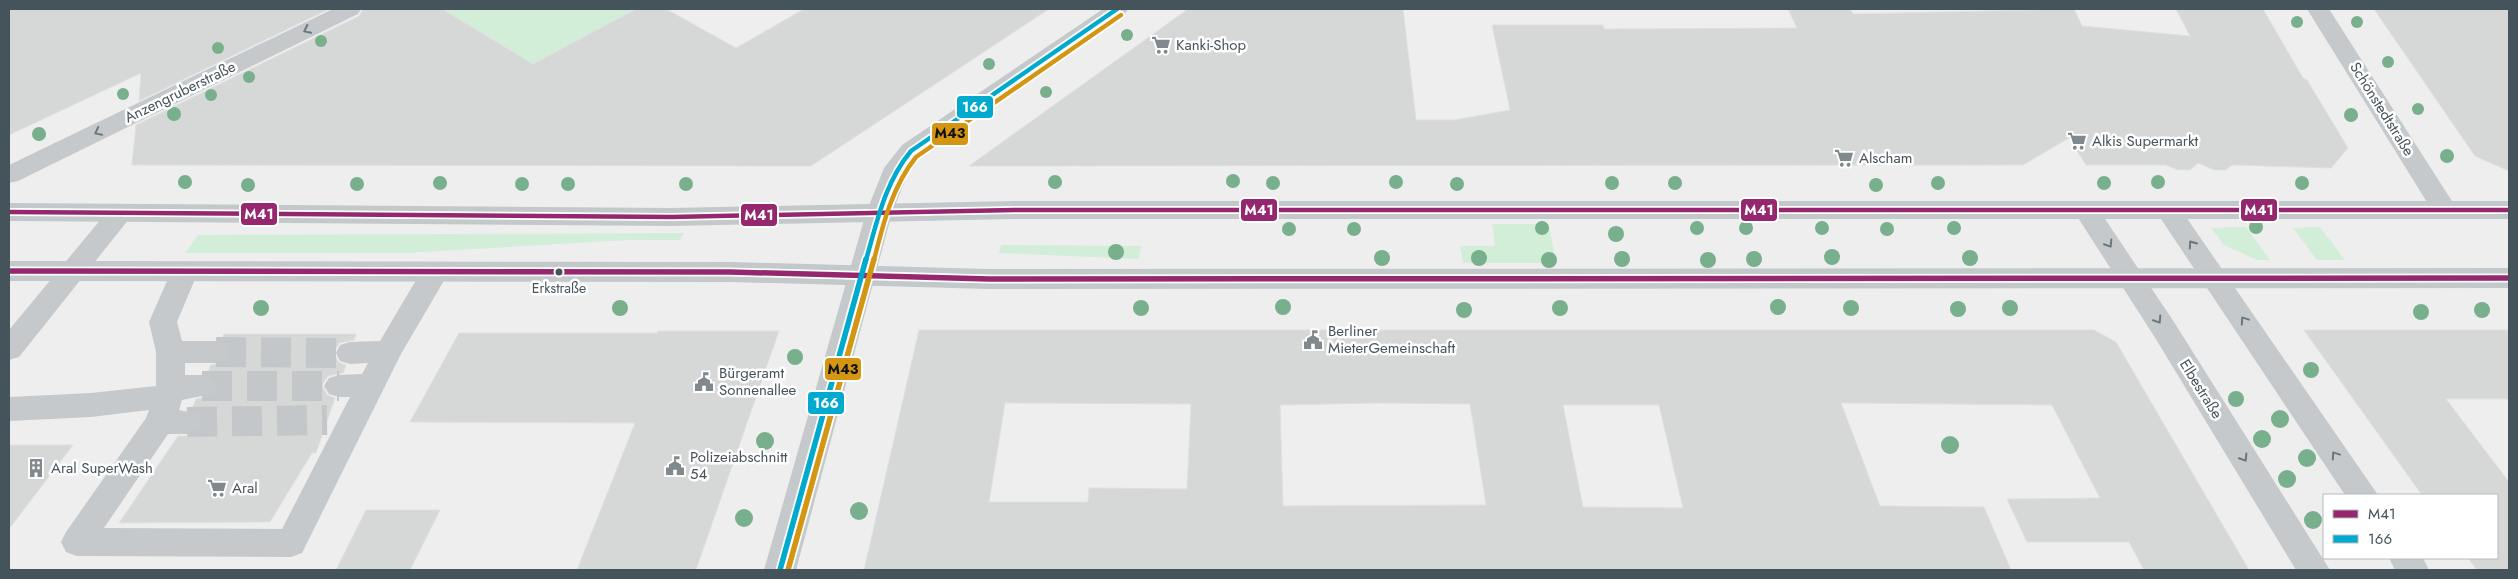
<svg xmlns="http://www.w3.org/2000/svg" width="2518" height="579" font-family="Jost,sans-serif">
  <rect width="100%" height="100%" fill="#efeeee"/>
  <!-- green -->
  <g fill="#d2eed9">
    <path d="M 442,9 L 636,9 L 533,64 Z"/>
    <path d="M 1492,224 L 1549,224 L 1556,263 L 1463,263 L 1460,246 L 1495,246 Z"/>
    <path d="M 2246,227 L 2270,260 L 2257,260 L 2224,245 L 2211,228 Z"/>
    <path d="M 2320,227 L 2345,260 L 2317,260 L 2293,228 Z"/>
    <path d="M 684,233 L 680,240 L 628,240 L 406,253 L 185,253 L 198,235 Z"/>
    <path d="M 1001,245 L 1141,246 L 1139,259 L 999,253 Z"/>
  </g>
  <!-- building -->
  <g fill="#d6d7d7" stroke="#e0e0e1" fill-rule="evenodd">
    <path d="M 9,9 L 329,9 L 139,101 L 141,73 L 9,135 Z"/>
    <path d="M 363,9 L 442,9 L 533,64 L 636,9 L 666,9 L 736,48 L 804,9 L 1049,9 L 811,166 L 132,165 L 136,125 L 359,16 Z"/>
    <path d="M 1188,9 L 1403,9 L 1416,120 L 1454,120 L 1510,110 L 1492,25 L 1603,25 L 1604,29 L 1797,28 L 1788,9 L 1850,9 L 1853,14 L 2074,9 L 2082,26 L 2190,36 L 2176,9 L 2263,9 L 2303,78 L 2307,80 L 2348,148 L 2331,168 L 2232,165 L 2226,170 L 2214,170 L 2198,163 L 2190,170 L 2178,170 L 2166,165 L 2086,165 L 2069,138 L 2023,165 L 969,166 Z"/>
    <path d="M 2374,9 L 2509,9 L 2509,171 L 2475,156 Z"/>
    <path d="M 919,330 L 2094,330 L 2116,342 L 2249,570 L 2144,570 L 2129,542 L 2027,542 L 2007,499 L 2100,498 L 2052,405 L 1841,403 L 1880,506 L 1984,507 L 2011,570 L 864,570 ZM 1005,403 L 1191,404 L 1187,489 L 1089,488 L 1088,502 L 989,502 ZM 1378,403 L 1470,404 L 1486,505 L 1283,506 L 1280,405 ZM 1563,405 L 1659,405 L 1683,508 L 1583,507 Z"/>
    <path d="M 2304,330 L 2509,330 L 2509,399 L 2446,399 L 2509,482 L 2509,570 L 2477,570 L 2468,558 L 2497,558 L 2497,495 L 2422,495 Z"/>
    <path d="M 658,331 L 779,331 L 696,570 L 577,570 L 635,423 L 410,422 L 459,333 L 657,333 Z"/>
    <path d="M 224,334 L 356,334 L 354,340 L 339,343 L 334,352 L 338,362 L 346,365 L 343,373 L 328,376 L 322,385 L 327,395 L 335,398 L 316,453 L 312,453 L 270,522 L 119,523 L 178,436 L 188,436 L 200,431 L 204,421 L 200,413 L 191,411 L 196,399 L 212,396 L 219,387 L 214,377 L 207,374 L 211,365 L 227,362 L 232,353 L 228,343 L 221,341 Z"/>
    <path d="M 9,445 L 73,445 L 9,529 Z"/>
    <path d="M 366,510 L 440,510 L 410,570 L 336,570 Z"/>
  </g>
  <g fill="none" stroke-linecap="round" stroke-linejoin="round">
    <!-- minor-tunnel -->
    <g stroke="#c4c7c9" stroke-width="30" stroke-dasharray="30 15" stroke-linecap="butt">
      <path d="M 216,352 L 350,353"/>
      <path d="M 202,386 L 339,386"/>
      <path d="M 187,422 L 327,420"/>
    </g>
    <!-- minor -->
    <g fill="#c5c9cb" fill-rule="evenodd">
      <path d="M 333,9 L 361,9 L 358,14 L 18,181 L 9,183 L 9,165 Z"/>
      <path d="M 1103,9 L 1128,9 L 1125,14 L 920,157 L 909,171 L 892,213 L 796,570 L 764,570 L 866,213 L 884,168 L 902,145 Z"/>
      <path d="M 2307,9 L 2329,9 L 2457,209 L 2453,215 L 2444,218 L 2435,215 Z"/>
      <path d="M 2086,201 L 2095,204 L 2174,322 L 2330,570 L 2296,570 L 2154,336 L 2073,210 L 2077,204 Z"/>
      <path d="M 2168,201 L 2177,204 L 2378,495 L 2345,495 L 2155,210 L 2159,204 Z"/>
      <path d="M 120,204 L 129,207 L 133,213 L 129,219 L 19,357 L 9,360 L 9,330 L 111,207 Z"/>
      <path d="M 184,262 L 194,265 L 198,272 L 177,322 L 182,341 L 216,341 L 226,344 L 230,352 L 226,360 L 216,363 L 185,363 L 185,375 L 202,375 L 212,378 L 217,386 L 212,394 L 182,400 L 179,410 L 198,414 L 202,422 L 198,430 L 187,434 L 168,434 L 104,528 L 282,529 L 350,397 L 339,397 L 329,394 L 324,386 L 329,378 L 339,375 L 362,374 L 368,363 L 350,364 L 340,361 L 336,353 L 340,345 L 350,342 L 380,341 L 425,265 L 435,262 L 445,265 L 449,272 L 401,354 L 302,553 L 291,557 L 77,556 L 66,552 L 61,542 L 66,532 L 146,418 L 149,410 L 91,417 L 9,421 L 9,397 L 91,393 L 156,386 L 156,352 L 149,322 L 174,265 Z"/>
      <path d="M 2389,558 L 2423,558 L 2429,570 L 2395,570 Z"/>
    </g>
    <!-- major -->
    <g fill="#c3c8ca" fill-rule="evenodd">
      <path d="M 1014,201 L 2509,201 L 2509,219 L 1014,219 L 672,226 L 9,221 L 9,203 L 672,208 Z"/>
      <path d="M 9,261 L 730,262 L 989,269 L 2509,268 L 2509,288 L 989,289 L 730,282 L 9,281 Z"/>
    </g>
    <!-- bus-1-far1 casing -->
    <g stroke="#fff" stroke-width="8">
      <path id="bus-1-far1" d="M 9,212 L 672,217 L 1014,210 L 2509,210"/>
    </g>
    <!-- bus-1 casing -->
    <g stroke="#fff" stroke-width="9">
      <path id="bus-1" d="M 9,271 L 730,272 L 989,279 L 2509,278"/>
    </g>
    <!-- bus-2-far1 casing -->
    <g stroke="#fff" stroke-width="8">
      <path id="bus-2-far1" d="M 866,260 C 877,222 885,182 911,151 L 1117,9"/>
    </g>
    <!-- bus-2 casing -->
    <g stroke="#fff" stroke-width="9">
      <path id="bus-2" d="M 780,570 L 866,259"/>
    </g>
    <!-- bus-3-far1 casing -->
    <g stroke="#fff" stroke-width="8">
      <path id="bus-3-far1" d="M 874,260 C 883,224 892,187 916,157 L 1121,15"/>
    </g>
    <!-- bus-3 casing -->
    <g stroke="#fff" stroke-width="9">
      <path id="bus-3" d="M 788,570 L 874,259"/>
    </g>
    <!-- bus-1-far1 -->
    <use href="#bus-1-far1" stroke="#95276e" stroke-width="4.5"/>
    <!-- bus-1 -->
    <use href="#bus-1" stroke="#95276e" stroke-width="5.5"/>
    <!-- bus-2-far1 -->
    <use href="#bus-2-far1" stroke="#00a9ce" stroke-width="4.5"/>
    <!-- bus-2 -->
    <use href="#bus-2" stroke="#00a9ce" stroke-width="5.5"/>
    <!-- bus-3-far1 -->
    <use href="#bus-3-far1" stroke="#d39512" stroke-width="4.5"/>
    <!-- bus-3 -->
    <use href="#bus-3" stroke="#d39512" stroke-width="5.5"/>
  </g>
  <!-- trees -->
  <g fill="#78af8c">
    <circle cx="2297" cy="22" r="6"/>
    <circle cx="2357" cy="22" r="6"/>
    <circle cx="1127" cy="35" r="6"/>
    <circle cx="321" cy="41" r="6"/>
    <circle cx="218" cy="48" r="6"/>
    <circle cx="2388" cy="62" r="6"/>
    <circle cx="989" cy="64" r="6"/>
    <circle cx="249" cy="77" r="6"/>
    <circle cx="1046" cy="92" r="6"/>
    <circle cx="123" cy="94" r="6"/>
    <circle cx="211" cy="95" r="6"/>
    <circle cx="2418" cy="109" r="6"/>
    <circle cx="174" cy="114" r="7"/>
    <circle cx="2351" cy="115" r="7"/>
    <circle cx="39" cy="134" r="7"/>
    <circle cx="2447" cy="156" r="7"/>
    <circle cx="1233" cy="181" r="7"/>
    <circle cx="185" cy="182" r="7"/>
    <circle cx="1055" cy="182" r="7"/>
    <circle cx="1396" cy="182" r="7"/>
    <circle cx="2158" cy="182" r="7"/>
    <circle cx="440" cy="183" r="7"/>
    <circle cx="1273" cy="183" r="7"/>
    <circle cx="1612" cy="183" r="7"/>
    <circle cx="1675" cy="183" r="7"/>
    <circle cx="1938" cy="183" r="7"/>
    <circle cx="2104" cy="183" r="7"/>
    <circle cx="2302" cy="183" r="7"/>
    <circle cx="357" cy="184" r="7"/>
    <circle cx="522" cy="184" r="7"/>
    <circle cx="568" cy="184" r="7"/>
    <circle cx="686" cy="184" r="7"/>
    <circle cx="1457" cy="184" r="7"/>
    <circle cx="248" cy="185" r="7"/>
    <circle cx="1876" cy="185" r="7"/>
    <circle cx="2256" cy="227" r="7"/>
    <circle cx="1542" cy="228" r="7"/>
    <circle cx="1697" cy="228" r="7"/>
    <circle cx="1746" cy="228" r="7"/>
    <circle cx="1822" cy="228" r="7"/>
    <circle cx="1954" cy="228" r="7"/>
    <circle cx="1289" cy="229" r="7"/>
    <circle cx="1354" cy="229" r="7"/>
    <circle cx="1887" cy="229" r="7"/>
    <circle cx="1616" cy="234" r="8"/>
    <circle cx="1116" cy="252" r="8"/>
    <circle cx="1832" cy="257" r="8"/>
    <circle cx="1382" cy="258" r="8"/>
    <circle cx="1479" cy="258" r="8"/>
    <circle cx="1970" cy="258" r="8"/>
    <circle cx="1622" cy="259" r="8"/>
    <circle cx="1754" cy="259" r="8"/>
    <circle cx="1549" cy="260" r="8"/>
    <circle cx="1708" cy="260" r="8"/>
    <circle cx="1283" cy="307" r="8"/>
    <circle cx="1778" cy="307" r="8"/>
    <circle cx="261" cy="308" r="8"/>
    <circle cx="620" cy="308" r="8"/>
    <circle cx="1141" cy="308" r="8"/>
    <circle cx="1560" cy="308" r="8"/>
    <circle cx="1851" cy="308" r="8"/>
    <circle cx="2010" cy="308" r="8"/>
    <circle cx="1958" cy="309" r="8"/>
    <circle cx="1464" cy="310" r="8"/>
    <circle cx="2482" cy="310" r="8"/>
    <circle cx="2421" cy="312" r="8"/>
    <circle cx="795" cy="357" r="8"/>
    <circle cx="2311" cy="370" r="8"/>
    <circle cx="2236" cy="399" r="8"/>
    <circle cx="2280" cy="419" r="9"/>
    <circle cx="2262" cy="439" r="9"/>
    <circle cx="765" cy="441" r="9"/>
    <circle cx="1950" cy="445" r="9"/>
    <circle cx="2307" cy="458" r="9"/>
    <circle cx="2287" cy="479" r="9"/>
    <circle cx="859" cy="511" r="9"/>
    <circle cx="744" cy="518" r="9"/>
    <circle cx="2313" cy="520" r="9"/>
  </g>
  <!-- one-way arrows -->
  <defs><path id="oneway-chevron" d="M-2-3.5L2.5 0L-2 3.5" fill="none" stroke-width="1.6" stroke-linecap="round" stroke-linejoin="round" transform="scale(1.25)"/></defs>
  <g stroke="#6b767d">
    <use href="#oneway-chevron" transform="translate(307 30) rotate(154)"/>
    <use href="#oneway-chevron" transform="translate(98 132) rotate(154)"/>
    <use href="#oneway-chevron" transform="translate(2109 244) rotate(57)"/>
    <use href="#oneway-chevron" transform="translate(2192 244) rotate(-125)"/>
    <use href="#oneway-chevron" transform="translate(2158 320) rotate(57)"/>
    <use href="#oneway-chevron" transform="translate(2244 320) rotate(-124)"/>
    <use href="#oneway-chevron" transform="translate(2335 455) rotate(-124)"/>
    <use href="#oneway-chevron" transform="translate(2244 458) rotate(58)"/>
  </g>
  <!-- icons -->
  <defs>
    <g id="supermarket-bare" transform="scale(1.5)"><path d="M-6-5.5h2.5l.6 2H6L4.5 2H-2.5L-4.4-4H-6ZM-1.5 3.2a1.3 1.3 0 1 0 .1 0ZM3 3.2a1.3 1.3 0 1 0 .1 0Z" fill="#80898e" stroke="#fff" stroke-width="2.5" paint-order="stroke"/></g>
    <g id="civic-bare" transform="scale(1.5)"><path d="M-.6-6.5H3V-4.5H.6V-3L4-1V1h2V6H-6V1h2V-1L-.6-3ZM-1.2 2.5V6h2.4V2.5Z" fill="#80898e" stroke="#fff" stroke-width="2.5" paint-order="stroke"/></g>
    <g id="building-bare" transform="scale(1.5)"><path d="M-4-6H4V6H1V3H-1V6H-4ZM-2.5-4.3h1.7v1.8h-1.7ZM.8-4.3h1.7v1.8H.8ZM-2.5-1h1.7V.8h-1.7ZM.8-1h1.7V.8H.8Z" fill="#80898e" stroke="#fff" stroke-width="2.5" paint-order="stroke"/></g>
  </defs>
  <g fill-rule="evenodd">
    <use href="#supermarket-bare" x="1161" y="45"/>
    <use href="#supermarket-bare" x="2077" y="141"/>
    <use href="#supermarket-bare" x="1844" y="158"/>
    <use href="#civic-bare" x="1313" y="340"/>
    <use href="#civic-bare" x="704" y="382"/>
    <use href="#civic-bare" x="675" y="466"/>
    <use href="#building-bare" x="36" y="468"/>
    <use href="#supermarket-bare" x="217" y="488"/>
  </g>
  <!-- markers -->
  <circle fill="#45535b" stroke="#fff" stroke-width="2" cx="559" cy="272" r="4.5"/>
  <g text-anchor="middle" stroke-width="5" stroke-linejoin="round" paint-order="stroke">
    <!-- bus labels -->
    <g font-size="14" fill="#45535b" stroke="#fff">
      <text x="559" y="293">Erkstraße</text>
    </g>
    <!-- poi labels -->
    <g font-size="15" fill="#45535b" stroke="#fff" text-anchor="start">
      <text x="1176" y="50">Kanki-Shop</text>
      <text x="2092" y="146">Alkis Supermarkt</text>
      <text x="1859" y="163">Alscham</text>
      <text x="1328" y="336">Berliner<tspan x="1328" dy="17">MieterGemeinschaft</tspan></text>
      <text x="719" y="378">Bürgeramt<tspan x="719" dy="17">Sonnenallee</tspan></text>
      <text x="690" y="462">Polizeiabschnitt<tspan x="690" dy="17">54</tspan></text>
      <text x="51" y="473">Aral SuperWash</text>
      <text x="232" y="493">Aral</text>
    </g>
    <!-- street labels -->
    <g font-size="15" fill="#45535b" stroke="#fff">
      <text transform="translate(180 92) rotate(-26)" y="5">Anzengruberstraße</text>
      <text transform="translate(2382 109) rotate(58)" y="5">Schönstedtstraße</text>
      <text transform="translate(2201 389) rotate(58)" y="5">Elbestraße</text>
    </g>
  </g>
  <g stroke="#fff" stroke-width="2">
    <rect x="956" y="95" width="38" height="24" rx="5" fill="#00a9ce"/>
    <rect x="931" y="122" width="38" height="24" rx="5" fill="#d39512"/>
    <rect x="1240" y="198" width="38" height="24" rx="5" fill="#95276e"/>
    <rect x="1740" y="198" width="38" height="24" rx="5" fill="#95276e"/>
    <rect x="2240" y="198" width="38" height="24" rx="5" fill="#95276e"/>
    <rect x="240" y="202" width="38" height="24" rx="5" fill="#95276e"/>
    <rect x="740" y="203" width="38" height="24" rx="5" fill="#95276e"/>
    <rect x="824" y="357" width="38" height="24" rx="5" fill="#d39512"/>
    <rect x="807" y="391" width="38" height="24" rx="5" fill="#00a9ce"/>
  </g>
  <g font-size="14" text-anchor="middle" font-weight="bold" fill="#fff">
    <text x="975" y="112">166</text>
    <text x="1259" y="215">M41</text>
    <text x="1759" y="215">M41</text>
    <text x="2259" y="215">M41</text>
    <text x="259" y="219">M41</text>
    <text x="759" y="220">M41</text>
    <text x="826" y="408">166</text>
  </g>
  <g font-size="14" text-anchor="middle" font-weight="bold" fill="#111">
    <text x="950" y="138">M43</text>
    <text x="843" y="374">M43</text>
  </g>
  <!-- border -->
  <rect width="2518" height="579" fill="none" stroke="#45535b" stroke-width="20"/>
  <!-- legend -->
  <rect x="2323" y="494" width="175" height="65" fill="#ffffff" stroke="#b5babd"/>
  <rect x="2333" y="510" width="25" height="8" fill="#95276e" stroke="#b5babd"/>
  <text x="2368" y="519" font-size="15" fill="#45535b">M41</text>
  <rect x="2333" y="535" width="25" height="8" fill="#00a9ce" stroke="#b5babd"/>
  <text x="2368" y="544" font-size="15" fill="#45535b">166</text>
</svg>
